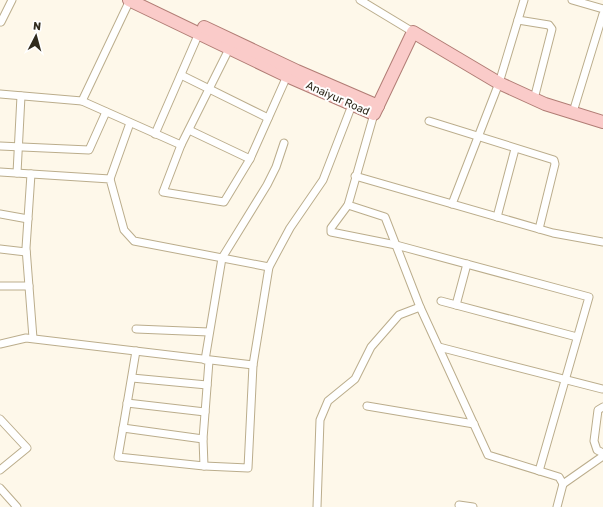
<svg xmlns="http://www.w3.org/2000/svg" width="603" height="507" font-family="Rubik,sans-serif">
  <rect width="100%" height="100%" fill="#fef8ea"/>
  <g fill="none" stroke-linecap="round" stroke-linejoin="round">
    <!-- minor casing -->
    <g stroke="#bbad8c" stroke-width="9">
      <g id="minor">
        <path d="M 360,0 L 413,32"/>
        <path d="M 572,0 L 603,9"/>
        <path d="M 518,20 L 549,25 L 552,29 L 534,99"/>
        <path d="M 1,22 L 12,0"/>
        <path d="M 181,75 L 268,118"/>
        <path d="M 0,94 L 82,101 L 181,145 L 229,49"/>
        <path d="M 82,101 L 130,0"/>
        <path d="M 573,112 L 603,14"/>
        <path d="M 374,114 L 348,205 L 385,217 L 420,307 L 488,455 L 559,477 L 563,484 L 557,507"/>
        <path d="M 429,121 L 554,160 L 555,164 L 539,229"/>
        <path d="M 189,130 L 250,159"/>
        <path d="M 155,134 L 199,33"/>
        <path d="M 181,145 L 163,192 L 224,202 L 250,159 L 287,76"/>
        <path d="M 0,146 L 89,150 L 106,112"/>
        <path d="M 0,172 L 110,179 L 124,230 L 134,241 L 269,267"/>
        <path d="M 17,173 L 21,96"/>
        <path d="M 31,174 L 26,248 L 33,338"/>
        <path d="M 355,176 L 553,233 L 603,242"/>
        <path d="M 110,179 L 130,123"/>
        <path d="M 452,204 L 499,83 L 524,0"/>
        <path d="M 348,205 L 331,228 L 331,232 L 396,245 L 589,297 L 539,471"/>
        <path d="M 0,214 L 28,219"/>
        <path d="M 497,217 L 515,149"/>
        <path d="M 0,249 L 26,252"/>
        <path d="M 0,286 L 29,286"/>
        <path d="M 441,301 L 577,337"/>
        <path d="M 456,305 L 467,264"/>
        <path d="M 136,329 L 209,332"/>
        <path d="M 0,344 L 26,338 L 253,365 L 269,267 L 290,228 L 323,180 L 352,105"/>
        <path d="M 439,347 L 602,389"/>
        <path d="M 136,351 L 123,428 L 203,439 L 209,361"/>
        <path d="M 205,360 L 222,258 L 267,185 L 276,167 L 284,143"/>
        <path d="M 132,378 L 207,385"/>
        <path d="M 127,403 L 205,412"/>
        <path d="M 367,406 L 474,424"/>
        <path d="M 603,407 L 598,410 L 594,441 L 597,450 L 603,453"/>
        <path d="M 0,419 L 27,448 L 0,470"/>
        <path d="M 123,428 L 118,457 L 204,466 L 203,439"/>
        <path d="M 204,466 L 248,468 L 253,365"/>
        <path d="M 563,484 L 603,456"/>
        <path d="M 0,488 L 17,507"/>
        <path d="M 459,505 L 473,507"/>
        <path d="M 317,507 L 320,420 L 328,401 L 355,379 L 371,347 L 399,315 L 420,307"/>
      </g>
    </g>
    <!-- primary casing -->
    <g stroke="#b17d75" stroke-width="14">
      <g id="primary">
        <path d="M 129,0 L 287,76 L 374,114 L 413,32 L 499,83 L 545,104 L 603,122"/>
        <path d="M 204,27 L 297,71 L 378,106"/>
      </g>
    </g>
    <!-- minor -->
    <use href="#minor" stroke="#fff" stroke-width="7"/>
    <!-- primary -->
    <use href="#primary" stroke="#facbc9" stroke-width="12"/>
  </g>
  <g text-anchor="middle" stroke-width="4" stroke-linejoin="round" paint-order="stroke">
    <!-- street labels -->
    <g font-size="11" fill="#302b1d" stroke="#fff">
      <text transform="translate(338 98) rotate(24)" y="4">Anaiyur Road</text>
    </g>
  </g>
  <!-- north arrow -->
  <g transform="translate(36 36) rotate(6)" stroke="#ffffff" stroke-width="3" paint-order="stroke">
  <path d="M0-3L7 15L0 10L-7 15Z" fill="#302b1d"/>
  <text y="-6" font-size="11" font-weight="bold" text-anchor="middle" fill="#302b1d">N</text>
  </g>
</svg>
